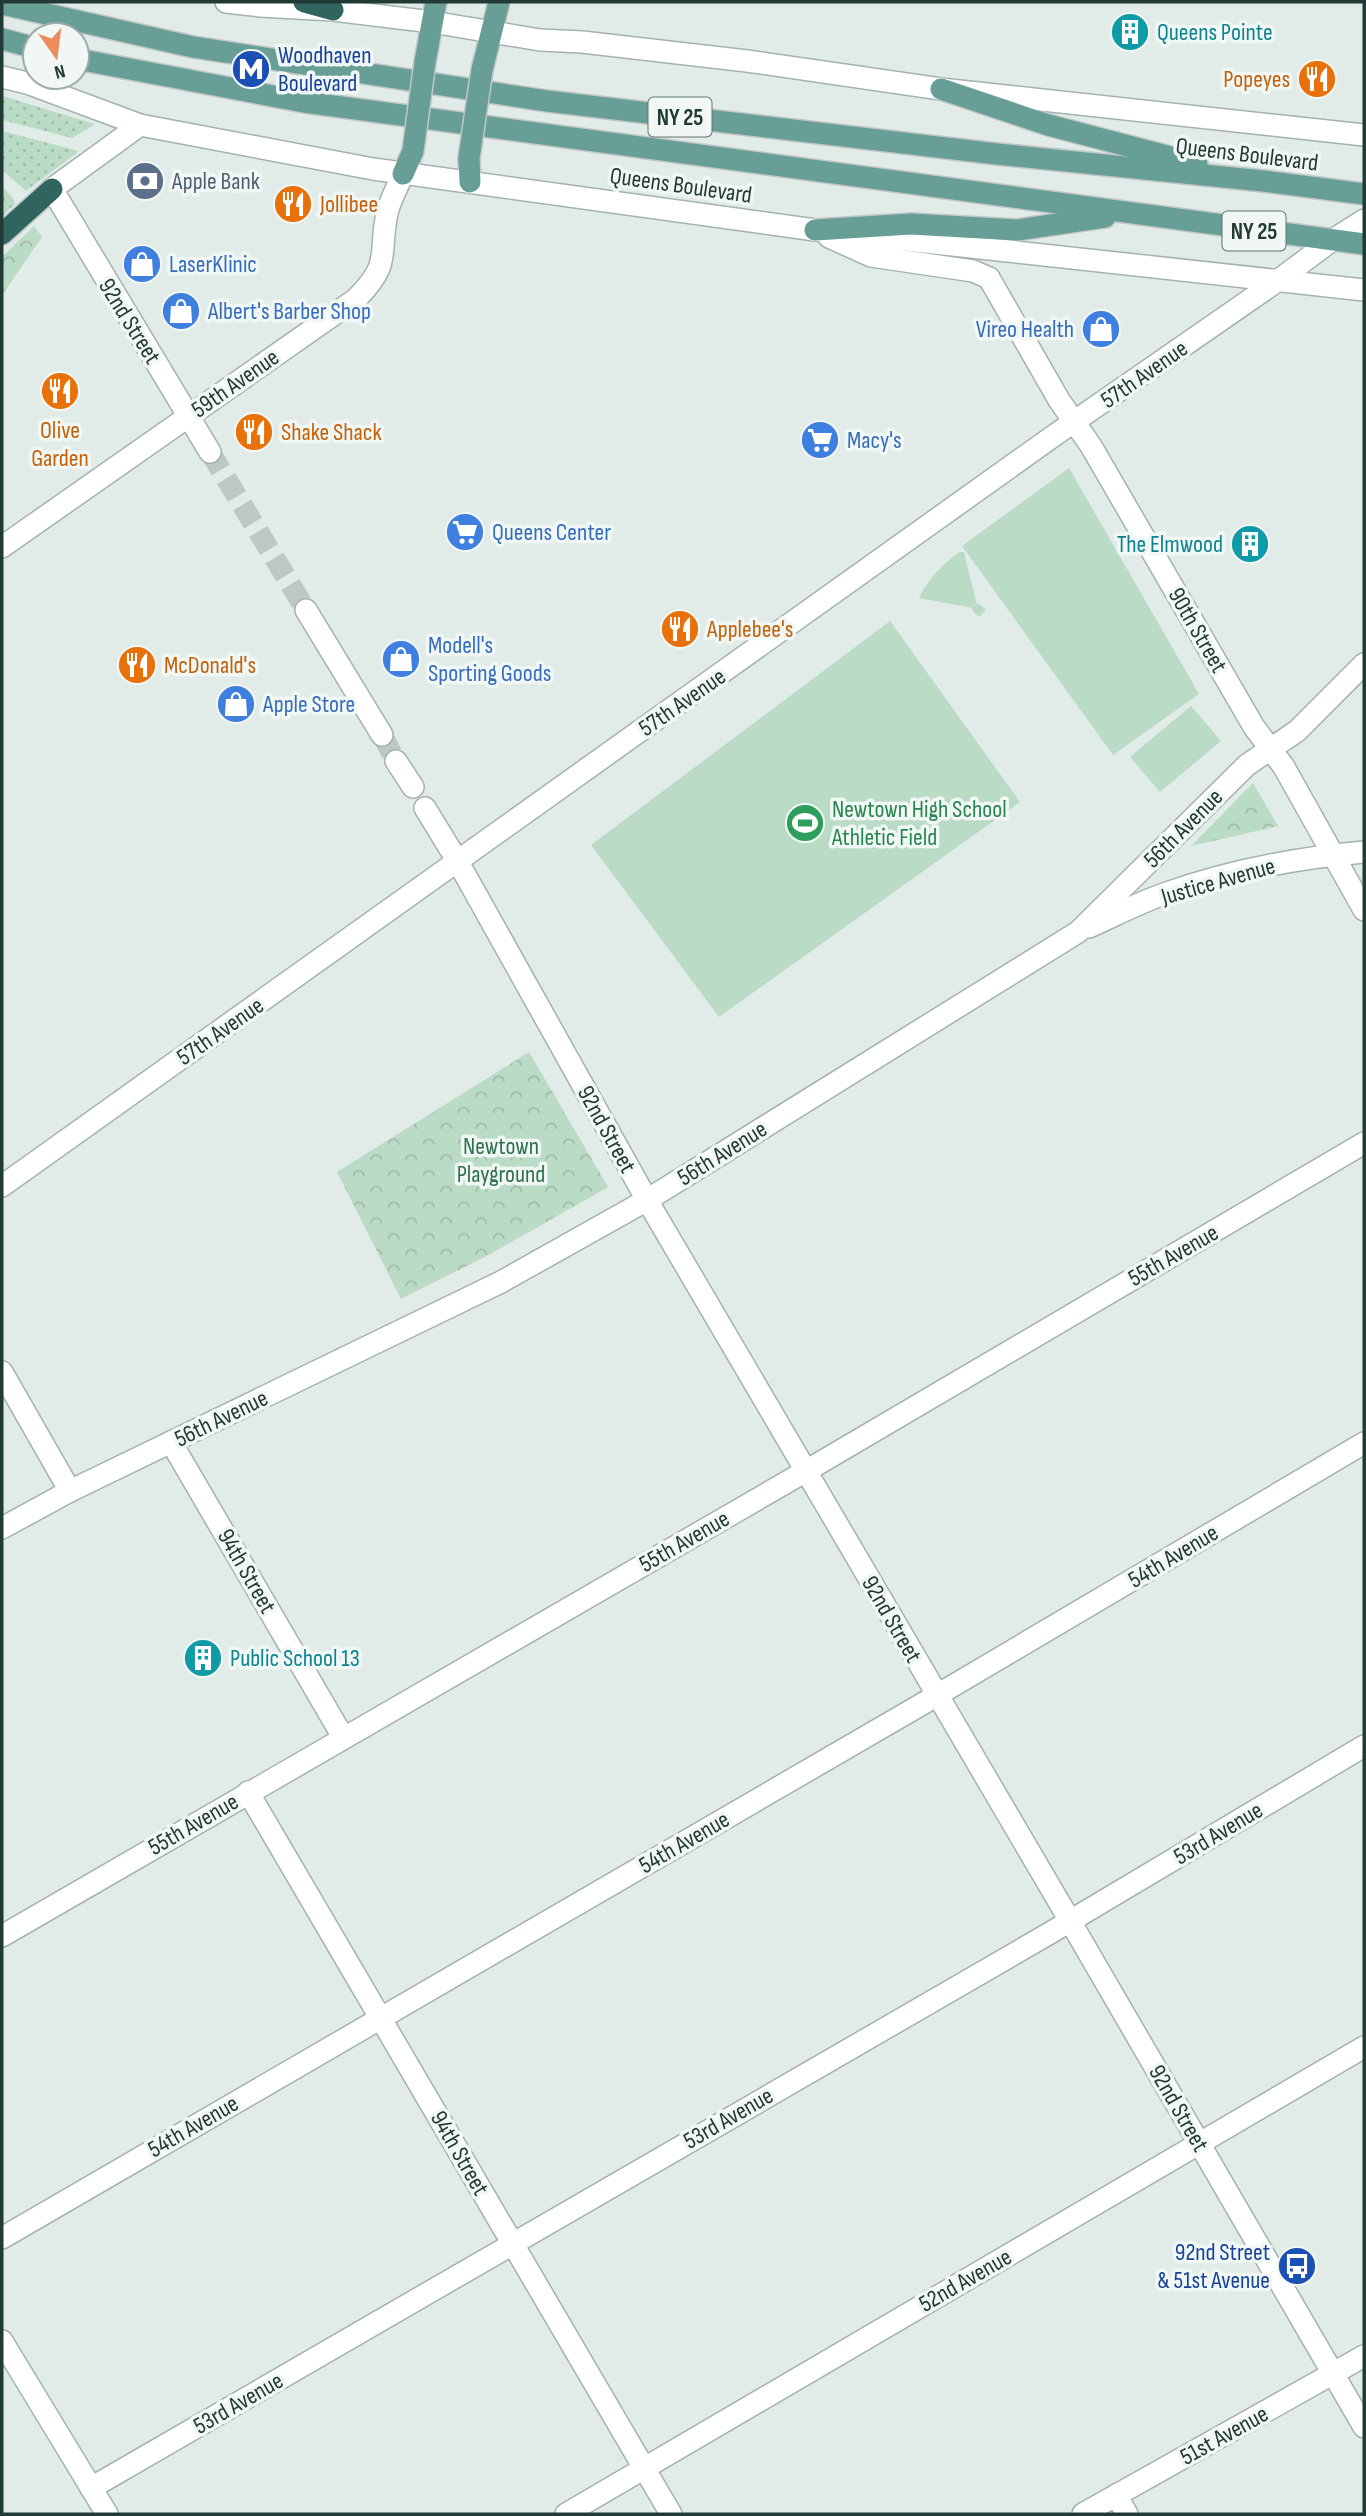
<svg xmlns="http://www.w3.org/2000/svg" width="1366" height="2516" font-family="'Sofia Sans Condensed',sans-serif">
  <defs>
    <pattern id="grass-dots" width="8" height="8" patternUnits="userSpaceOnUse" patternTransform="scale(1.75)"><rect width="8" height="8" fill="#badbc6"/><path d="M2 2h.1M6 6h.1" fill="none" stroke="#a0bdab" stroke-width="1.8" stroke-linecap="round"/></pattern>
    <pattern id="park-crowns" width="20" height="18" patternUnits="userSpaceOnUse" patternTransform="scale(1.75)"><rect width="20" height="18" fill="#badbc6"/><path d="M2 6a3 3 0 1 1 6 0M12 15a3 3 0 1 1 6 0" fill="none" stroke="#a0bdab"/></pattern>
  </defs>
  <rect width="100%" height="100%" fill="#e1ebe7"/>
  <!-- grass -->
  <g fill="url(#grass-dots)">
    <path d="M 2,96 L 95,124 L 72,138 L 2,120 Z"/>
    <path d="M 2,131 L 79,151 L 26,191 L 2,170 Z"/>
    <path d="M 2,187 L 13,198 L 15,204 L 2,216 Z"/>
  </g>
  <!-- park -->
  <g fill="url(#park-crowns)">
    <path d="M 34,226 L 42,237 L 2,295 L 2,257 Z"/>
    <path d="M 1253,783 L 1278,826 L 1191,846 Z"/>
    <path d="M 529,1052 L 608,1187 L 485,1257 L 401,1299 L 337,1172 Z"/>
  </g>
  <!-- pitch -->
  <g fill="#badbc6">
    <path d="M 1069,468 L 1199,694 L 1113,755 L 962,546 Z"/>
    <path d="M 959,552 L 964,552 L 977,605 L 979,604 L 986,610 L 979,617 L 972,610 L 973,608 L 919,598 C 928,579 942,565 959,552 Z"/>
    <path d="M 890,621 L 1020,802 L 719,1017 L 591,845 Z"/>
    <path d="M 1191,706 L 1221,741 L 1160,792 L 1130,757 Z"/>
  </g>
  <g fill="none" stroke-linecap="round" stroke-linejoin="round">
    <!-- minor-tunnel -->
    <g stroke="#bbc8c4" stroke-width="21" stroke-dasharray="21 10" stroke-linecap="butt">
      <path d="M 210,452 L 306,610"/>
      <path d="M 382,735 L 396,761"/>
    </g>
    <!-- minor casing -->
    <g stroke="#a4b2ae" stroke-width="24">
      <g id="minor">
        <path d="M 52,189 L 210,452"/>
        <path d="M 989,278 L 1059,400 L 1091,446 L 1254,727 L 1284,767 L 1364,910"/>
        <path d="M 306,610 L 382,735"/>
        <path d="M 396,761 L 413,787"/>
        <path d="M 425,808 L 458,862 L 647,1200 L 1059,1902 L 1364,2427"/>
        <path d="M 1089,927 C 1114,916 1138,903 1164,894 C 1228,871 1296,858 1364,852"/>
        <path d="M 2,1186 L 1052,437 L 1280,279"/>
        <path d="M 2,1372 L 70,1491"/>
        <path d="M 171,1442 L 343,1737"/>
        <path d="M 2,1528 L 70,1491 L 501,1282 L 647,1200 L 1078,932 L 1247,765 L 1297,731 L 1364,664"/>
        <path d="M 248,1792 L 671,2514"/>
        <path d="M 2,1936 L 806,1471 L 1364,1143"/>
        <path d="M 2,2238 L 917,1707 L 1364,1443"/>
        <path d="M 91,2488 L 1050,1933 L 1364,1746"/>
        <path d="M 1116,2495 L 1127,2514"/>
        <path d="M 566,2514 L 1364,2047"/>
        <path d="M 1083,2514 L 1364,2356"/>
      </g>
    </g>
    <!-- tertiary casing -->
    <g stroke="#a4b2ae" stroke-width="24">
      <g id="tertiary">
        <path d="M 226,2 L 260,6 L 333,10 L 432,22 L 540,40 L 582,42 L 747,61 L 941,89 L 1364,135"/>
        <path d="M 2,77 L 27,83 L 140,125 L 373,169 L 815,230 L 1364,290"/>
        <path d="M 52,189 L 140,125"/>
        <path d="M 829,237 L 871,256 L 973,271 L 989,278"/>
        <path d="M 1280,279 L 1331,241 L 1364,220"/>
        <path d="M 2,547 L 356,299 C 394,261 377,254 388,209 C 392,197 398,185 403,174"/>
      </g>
    </g>
    <!-- secondary casing -->
    <g stroke="#a0b6b0" stroke-width="24">
      <path id="secondary" d="M 2,2341 L 107,2514"/>
    </g>
    <!-- primary casing -->
    <g stroke="#c1c8c7" stroke-width="24">
      <g id="primary">
        <path d="M 2,4 L 193,47 L 547,101 L 997,154 L 1263,181 L 1364,194"/>
        <path d="M 2,39 L 35,48"/>
        <path d="M 77,59 L 304,102 L 1364,244"/>
        <path d="M 425,62 L 436,2"/>
        <path d="M 482,70 L 499,2"/>
        <path d="M 941,89 L 1048,125 L 1197,164"/>
        <path d="M 469,158 L 470,182"/>
        <path d="M 403,174 L 413,151"/>
        <path d="M 815,230 L 911,224 L 1017,230 L 1105,217"/>
      </g>
    </g>
    <!-- motorway casing -->
    <g stroke="#c1c8c7" stroke-width="24">
      <g id="motorway">
        <path d="M 304,2 L 333,10"/>
        <path d="M 2,234 L 52,189"/>
      </g>
    </g>
    <!-- minor -->
    <use href="#minor" stroke="#fff" stroke-width="21"/>
    <!-- tertiary -->
    <use href="#tertiary" stroke="#fff" stroke-width="21"/>
    <!-- secondary -->
    <use href="#secondary" stroke="#fff" stroke-width="21"/>
    <!-- primary -->
    <use href="#primary" stroke="#679e95" stroke-width="21"/>
    <!-- motorway -->
    <use href="#motorway" stroke="#2f655e" stroke-width="21"/>
    <!-- primary-bridge casing -->
    <g stroke="#c1c8c7" stroke-width="24" stroke-linecap="butt">
      <g id="primary-bridge">
        <path d="M 413,151 L 425,62"/>
        <path d="M 469,158 L 482,70"/>
      </g>
    </g>
    <!-- primary-bridge -->
    <use href="#primary-bridge" stroke="#679e95" stroke-width="21"/>
  </g>
  <!-- icons -->
  <defs>
    <g id="building-disc" transform="scale(2.0125)"><circle r="9.5" fill="#0f9aa8" stroke="#f1f7f5"/><path d="M-4-6H4V6H1V3H-1V6H-4ZM-2.5-4.3h1.7v1.8h-1.7ZM.8-4.3h1.7v1.8H.8ZM-2.5-1h1.7V.8h-1.7ZM.8-1h1.7V.8H.8Z" fill="#fff"/></g>
    <g id="metro-disc" transform="scale(2.0125)"><circle r="9.5" fill="#1a4fb4" stroke="#f1f7f5"/><path d="M-5.5 5V-5H-3L0 0L3-5H5.5V5H3V-.5L0 4L-3-.5V5Z" fill="#fff"/></g>
    <g id="restaurant-disc" transform="scale(2.0125)"><circle r="9.5" fill="#e8710a" stroke="#f1f7f5"/><path d="M-5-6h1v4h1v-4h1v4h1v-4h1v5L-1.5 .5V6h-2V.5L-5-1ZM5-6V6H3V1.5H1.5Q1.5-4 5-6Z" fill="#fff"/></g>
    <g id="bank-disc" transform="scale(2.0125)"><circle r="9.5" fill="#5c6f8a" stroke="#f1f7f5"/><path d="M-6-4H6V4H-6ZM0-2.3a2.3 2.3 0 1 0 0 4.6a2.3 2.3 0 1 0 0-4.6Z" fill="#fff"/></g>
    <g id="shop-disc" transform="scale(2.0125)"><circle r="9.5" fill="#3f7fe0" stroke="#f1f7f5"/><path d="M-5-2.5h2.3a2.7 3.5 0 0 1 5.4 0H5L5.5 6h-11ZM-1.5-2.5h3a1.5 2.3 0 0 0-3 0Z" fill="#fff"/></g>
    <g id="supermarket-disc" transform="scale(2.0125)"><circle r="9.5" fill="#3f7fe0" stroke="#f1f7f5"/><path d="M-6-5.5h2.5l.6 2H6L4.5 2H-2.5L-4.4-4H-6ZM-1.5 3.2a1.3 1.3 0 1 0 .1 0ZM3 3.2a1.3 1.3 0 1 0 .1 0Z" fill="#fff"/></g>
    <g id="stadium-disc" transform="scale(2.0125)"><circle r="9.5" fill="#2e9e5b" stroke="#f1f7f5"/><path d="M0-5a6.5 5 0 1 0 0 10a6.5 5 0 1 0 0-10ZM-3.5-1.8h7v3.6h-7Z" fill="#fff"/></g>
    <g id="bus-disc" transform="scale(2.0125)"><circle r="9.5" fill="#1a4fb4" stroke="#f1f7f5"/><path d="M-5-6H5V4H4V6H2V4H-2V6H-4V4H-5ZM-3.5-4V0h7V-4ZM-3.5 1.2v1.5H-2V1.2ZM2 1.2v1.5H3.5V1.2Z" fill="#fff"/></g>
  </defs>
  <g fill-rule="evenodd">
    <use href="#building-disc" x="1130" y="32"/>
    <use href="#metro-disc" x="251" y="69"/>
    <use href="#restaurant-disc" x="1317" y="79"/>
    <use href="#bank-disc" x="145" y="181"/>
    <use href="#restaurant-disc" x="293" y="204"/>
    <use href="#shop-disc" x="142" y="264"/>
    <use href="#shop-disc" x="181" y="311"/>
    <use href="#shop-disc" x="1101" y="329"/>
    <use href="#restaurant-disc" x="60" y="391"/>
    <use href="#restaurant-disc" x="254" y="432"/>
    <use href="#supermarket-disc" x="820" y="440"/>
    <use href="#supermarket-disc" x="465" y="532"/>
    <use href="#building-disc" x="1250" y="544"/>
    <use href="#restaurant-disc" x="680" y="629"/>
    <use href="#shop-disc" x="401" y="659"/>
    <use href="#restaurant-disc" x="137" y="665"/>
    <use href="#shop-disc" x="236" y="704"/>
    <use href="#stadium-disc" x="805" y="823"/>
    <use href="#building-disc" x="203" y="1658"/>
    <use href="#bus-disc" x="1297" y="2266"/>
  </g>
  <g text-anchor="middle" stroke-width="7" stroke-linejoin="round" paint-order="stroke">
    <!-- shield labels -->
    <g fill="#f1f7f5" stroke="#60736f" stroke-width="2">
      <rect x="648.5" y="97.5" width="63" height="39" rx="5"/>
      <rect x="1222.5" y="211.5" width="63" height="39" rx="5"/>
    </g>
    <g font-size="23" font-weight="bold" fill="#223a36">
      <text x="680" y="125">NY 25</text>
      <text x="1254" y="239">NY 25</text>
    </g>
    <!-- culture labels -->
    <g font-size="24" fill="#0d838f" stroke="#f1f7f5" text-anchor="start">
      <text x="1157" y="40">Queens Pointe</text>
      <text x="1223" y="552" text-anchor="end">The Elmwood</text>
      <text x="230" y="1666">Public School 13</text>
    </g>
    <!-- transit labels -->
    <g font-size="24" fill="#164399" stroke="#f1f7f5" text-anchor="start">
      <text x="278" y="63">Woodhaven<tspan x="278" dy="28">Boulevard</tspan></text>
      <text x="1270" y="2260" text-anchor="end">92nd Street<tspan x="1270" dy="28">&amp; 51st Avenue</tspan></text>
    </g>
    <!-- food labels -->
    <g font-size="24" fill="#c56008" stroke="#f1f7f5" text-anchor="start">
      <text x="1290" y="87" text-anchor="end">Popeyes</text>
      <text x="320" y="212">Jollibee</text>
      <text x="60" y="438" text-anchor="middle">Olive<tspan x="60" dy="28">Garden</tspan></text>
      <text x="281" y="440">Shake Shack</text>
      <text x="707" y="637">Applebee's</text>
      <text x="164" y="673">McDonald's</text>
    </g>
    <!-- street labels -->
    <g font-size="24" fill="#223a36" stroke="#f1f7f5">
      <text transform="translate(1247 154) rotate(7)" y="8">Queens Boulevard</text>
      <text transform="translate(681 185) rotate(8)" y="8">Queens Boulevard</text>
      <text transform="translate(130 321) rotate(58)" y="8">92nd Street</text>
      <text transform="translate(1144 374) rotate(-35)" y="8">57th Avenue</text>
      <text transform="translate(235 383) rotate(-35)" y="8">59th Avenue</text>
      <text transform="translate(1198 630) rotate(60)" y="8">90th Street</text>
      <text transform="translate(682 702) rotate(-35)" y="8">57th Avenue</text>
      <text transform="translate(1183 828) rotate(-45)" y="8">56th Avenue</text>
      <text transform="translate(1218 881) rotate(-16)" y="8">Justice Avenue</text>
      <text transform="translate(220 1031) rotate(-35)" y="8">57th Avenue</text>
      <text transform="translate(607 1129) rotate(61)" y="8">92nd Street</text>
      <text transform="translate(722 1153) rotate(-32)" y="8">56th Avenue</text>
      <text transform="translate(1173 1255) rotate(-30)" y="8">55th Avenue</text>
      <text transform="translate(221 1418) rotate(-26)" y="8">56th Avenue</text>
      <text transform="translate(684 1541) rotate(-30)" y="8">55th Avenue</text>
      <text transform="translate(1173 1556) rotate(-31)" y="8">54th Avenue</text>
      <text transform="translate(247 1571) rotate(60)" y="8">94th Street</text>
      <text transform="translate(892 1619) rotate(60)" y="8">92nd Street</text>
      <text transform="translate(193 1824) rotate(-30)" y="8">55th Avenue</text>
      <text transform="translate(1218 1833) rotate(-31)" y="8">53rd Avenue</text>
      <text transform="translate(684 1842) rotate(-30)" y="8">54th Avenue</text>
      <text transform="translate(1179 2108) rotate(60)" y="8">92nd Street</text>
      <text transform="translate(728 2118) rotate(-30)" y="8">53rd Avenue</text>
      <text transform="translate(193 2126) rotate(-30)" y="8">54th Avenue</text>
      <text transform="translate(460 2153) rotate(60)" y="8">94th Street</text>
      <text transform="translate(965 2280) rotate(-30)" y="8">52nd Avenue</text>
      <text transform="translate(238 2403) rotate(-30)" y="8">53rd Avenue</text>
      <text transform="translate(1224 2435) rotate(-29)" y="8">51st Avenue</text>
    </g>
    <!-- service labels -->
    <g font-size="24" fill="#4e5e75" stroke="#f1f7f5" text-anchor="start">
      <text x="172" y="189">Apple Bank</text>
    </g>
    <!-- shop labels -->
    <g font-size="24" fill="#366cbe" stroke="#f1f7f5" text-anchor="start">
      <text x="169" y="272">LaserKlinic</text>
      <text x="208" y="319">Albert's Barber Shop</text>
      <text x="1074" y="337" text-anchor="end">Vireo Health</text>
      <text x="847" y="448">Macy's</text>
      <text x="492" y="540">Queens Center</text>
      <text x="428" y="653">Modell's<tspan x="428" dy="28">Sporting Goods</tspan></text>
      <text x="263" y="712">Apple Store</text>
    </g>
    <!-- leisure labels -->
    <g font-size="24" fill="#27864d" stroke="#f1f7f5" text-anchor="start">
      <text x="832" y="817">Newtown High School<tspan x="832" dy="28">Athletic Field</tspan></text>
    </g>
    <!-- park labels -->
    <g font-size="24" fill="#2e6f4d" stroke="#f1f7f5">
      <text x="501" y="1154">Newtown<tspan x="501" dy="28">Playground</tspan></text>
    </g>
  </g>
  <!-- border -->
  <rect width="1366" height="2516" fill="none" stroke="#223a36" stroke-width="7"/>
  <!-- north arrow -->
  <g transform="translate(56 56) rotate(166)"><circle r="33" fill="#f1f7f5" stroke="#9eaba9" stroke-width="2"/>
  <path d="M0-5L12 26L0 18L-12 26Z" fill="#eb8d5e"/>
  <text y="-10" font-size="19" font-weight="bold" text-anchor="middle" fill="#223a36">N</text>
  </g>
</svg>
